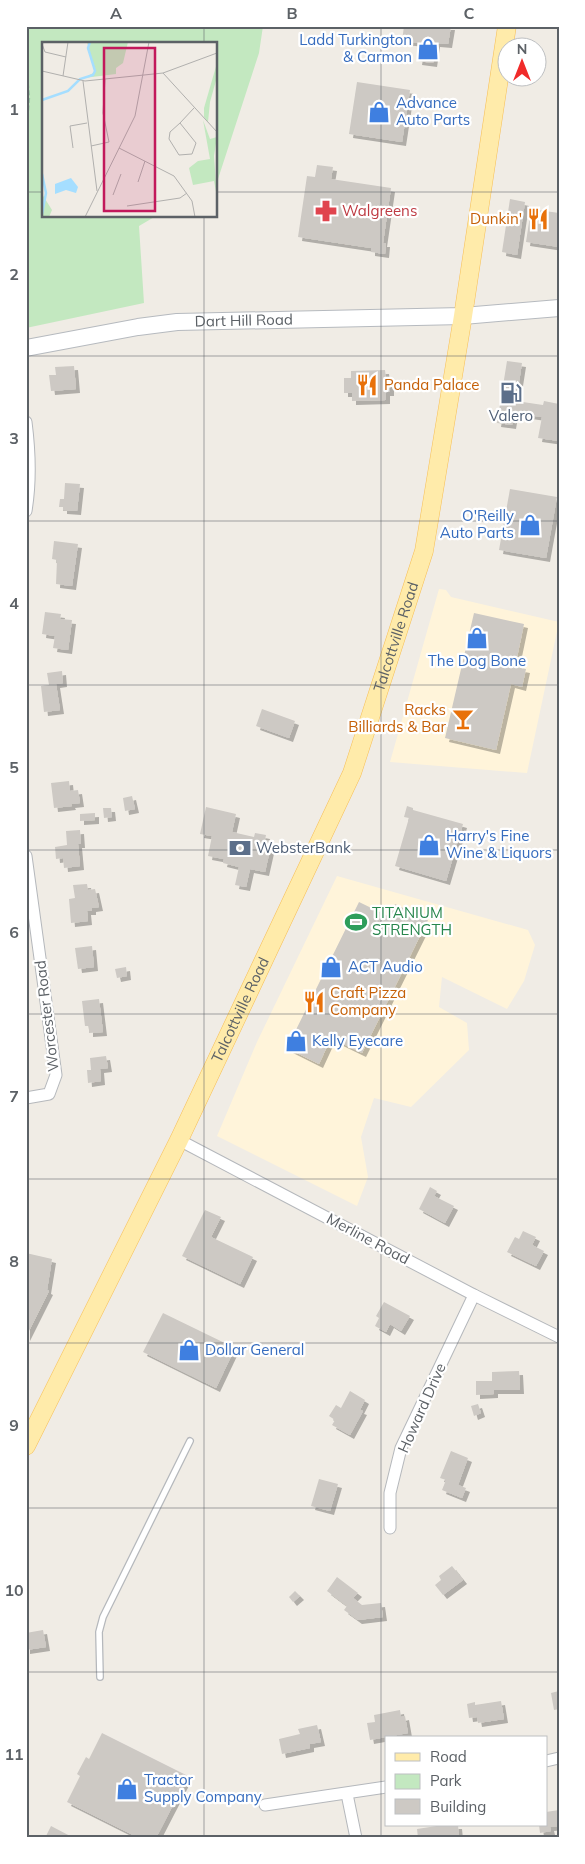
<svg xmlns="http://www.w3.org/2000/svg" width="585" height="1864" font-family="Mulish,sans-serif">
  <defs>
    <filter id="shadow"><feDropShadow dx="4" dy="4" stdDeviation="0" flood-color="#0004"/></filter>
  </defs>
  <rect width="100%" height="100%" fill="#f0ece5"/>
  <!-- commercial -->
  <g fill="#fff4da">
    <path d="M 439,589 L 446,590 L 451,597 L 559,622 L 527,773 L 390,762 Z"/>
    <path d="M 337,876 L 528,930 L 535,945 L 524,981 L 507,1009 L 442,977 L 439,1007 L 467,1023 L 469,1050 L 411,1107 L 374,1098 L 361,1137 L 368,1177 L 357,1206 L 217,1136 L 257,1042 Z"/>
  </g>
  <!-- green -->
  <path fill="#c3e8c0" d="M 26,26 L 263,26 L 259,53 L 218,179 L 216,180 L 216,44 L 44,44 L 44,216 L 156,216 L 139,226 L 144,303 L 26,328 Z"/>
  <!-- building -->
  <g fill="#cdc9c4" filter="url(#shadow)">
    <path d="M 404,26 L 451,26 L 448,44 L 436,43 L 433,63 L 418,61 L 421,43 L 402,41 Z"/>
    <path d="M 357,82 L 410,90 L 402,142 L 349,134 Z"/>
    <path d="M 317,165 L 333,167 L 331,179 L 391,188 L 383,243 L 386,243 L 385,254 L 371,252 L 371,248 L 298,237 L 307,176 L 315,177 Z"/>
    <path d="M 510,199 L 525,202 L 517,255 L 502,252 Z"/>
    <path d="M 531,209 L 559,213 L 559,247 L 526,242 Z"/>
    <path d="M 507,361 L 522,363 L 516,401 L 543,405 L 544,401 L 559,404 L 559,441 L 538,438 L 542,417 L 514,413 L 512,425 L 497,423 Z"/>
    <path d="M 74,366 L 76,389 L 51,391 L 49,375 L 56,375 L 55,367 Z"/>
    <path d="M 385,370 L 386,378 L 390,378 L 390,392 L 386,392 L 386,400 L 352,401 L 352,393 L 344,393 L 344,378 L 351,378 L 351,371 Z"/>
    <path d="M 65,483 L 80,484 L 77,511 L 63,510 L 63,507 L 59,507 L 60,499 L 64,499 Z"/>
    <path d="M 510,489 L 557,497 L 546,558 L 499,550 Z"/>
    <path d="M 54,541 L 78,544 L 72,586 L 56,584 L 57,560 L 52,559 Z"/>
    <path d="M 45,612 L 61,614 L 60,619 L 72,620 L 68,650 L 53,648 L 55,636 L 42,634 Z"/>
    <path d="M 474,613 L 524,624 L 515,667 L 526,669 L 522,687 L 511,684 L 496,750 L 445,738 Z"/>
    <path d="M 62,671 L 63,683 L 56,684 L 60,710 L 44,712 L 41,686 L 49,685 L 47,673 Z"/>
    <path d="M 262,709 L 295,721 L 289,738 L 256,726 Z"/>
    <path d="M 69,781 L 70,791 L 78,790 L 80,803 L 71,804 L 72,806 L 54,808 L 51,783 Z"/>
    <path d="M 132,796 L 135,809 L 125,811 L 123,798 Z"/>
    <path d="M 407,806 L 413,808 L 413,810 L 463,824 L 446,881 L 395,866 L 409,818 L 404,817 Z"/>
    <path d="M 206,807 L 236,814 L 232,832 L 254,837 L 255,833 L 266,835 L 265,840 L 272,841 L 265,872 L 250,869 L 246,887 L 235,885 L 239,867 L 223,863 L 224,859 L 208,856 L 212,836 L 200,834 Z"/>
    <path d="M 103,808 L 111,808 L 112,817 L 104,818 Z"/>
    <path d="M 95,813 L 95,820 L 80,821 L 80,814 Z"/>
    <path d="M 80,830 L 81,844 L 78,844 L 80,866 L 64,868 L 63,858 L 56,859 L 55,847 L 67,845 L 66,831 Z"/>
    <path d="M 87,884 L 88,890 L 95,889 L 99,907 L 92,908 L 92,911 L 87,911 L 88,921 L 71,923 L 69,899 L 75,898 L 73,885 Z"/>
    <path d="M 359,902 L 390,917 L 395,904 L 428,920 L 362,1053 L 331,1038 L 319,1064 L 287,1048 Z"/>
    <path d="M 92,946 L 94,967 L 78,969 L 75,948 Z"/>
    <path d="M 126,967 L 127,976 L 117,978 L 115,969 Z"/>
    <path d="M 99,999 L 103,1032 L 89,1033 L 89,1026 L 85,1026 L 82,1001 Z"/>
    <path d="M 106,1056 L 108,1068 L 100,1069 L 101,1081 L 88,1083 L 87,1070 L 91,1070 L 90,1058 Z"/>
    <path d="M 430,1187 L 437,1191 L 434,1196 L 454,1206 L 445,1223 L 419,1209 Z"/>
    <path d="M 205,1210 L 221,1217 L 211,1237 L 253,1257 L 240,1284 L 182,1256 Z"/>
    <path d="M 523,1231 L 536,1237 L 532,1245 L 544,1251 L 536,1266 L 507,1252 L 515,1237 L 519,1239 Z"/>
    <path d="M 26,1253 L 52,1259 L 47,1290 L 49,1291 L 26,1337 Z"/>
    <path d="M 384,1302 L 410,1316 L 401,1331 L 390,1324 L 386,1332 L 375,1326 L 379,1318 L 376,1316 Z"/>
    <path d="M 163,1313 L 235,1348 L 216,1388 L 143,1352 Z"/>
    <path d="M 519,1371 L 520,1390 L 494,1390 L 494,1394 L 476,1395 L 476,1381 L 492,1381 L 492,1372 Z"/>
    <path d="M 350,1391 L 365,1400 L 360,1410 L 363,1411 L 350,1435 L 332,1425 L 335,1420 L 329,1416 L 336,1405 L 341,1408 Z"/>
    <path d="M 478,1404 L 481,1413 L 474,1416 L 471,1406 Z"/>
    <path d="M 451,1451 L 468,1458 L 458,1485 L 466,1488 L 462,1498 L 442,1490 L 446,1480 L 440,1478 Z"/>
    <path d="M 319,1479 L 338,1484 L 330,1511 L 311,1506 Z"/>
    <path d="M 452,1566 L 463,1580 L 443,1595 L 435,1585 L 441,1580 L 439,1576 Z"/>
    <path d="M 337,1577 L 358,1593 L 353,1598 L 362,1605 L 381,1603 L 383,1617 L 358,1620 L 344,1610 L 347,1606 L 327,1591 Z"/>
    <path d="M 295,1591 L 300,1596 L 293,1602 L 289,1597 Z"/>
    <path d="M 43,1630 L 46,1647 L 26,1650 L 26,1633 Z"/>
    <path d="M 559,1691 L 559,1709 L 554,1710 L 551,1693 Z"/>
    <path d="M 501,1701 L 504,1719 L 478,1723 L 477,1717 L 469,1718 L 467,1704 L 475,1702 L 475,1705 Z"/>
    <path d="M 400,1710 L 401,1717 L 405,1716 L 408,1733 L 370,1740 L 367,1723 L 375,1722 L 374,1715 Z"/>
    <path d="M 317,1725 L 321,1742 L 310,1744 L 310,1748 L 282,1754 L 279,1739 L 300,1734 L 298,1729 Z"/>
    <path d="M 102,1733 L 188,1776 L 156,1838 L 139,1838 L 67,1802 L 80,1776 L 77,1774 L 86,1757 L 89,1759 Z"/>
    <path d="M 559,1810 L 559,1826 L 550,1827 L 551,1831 L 540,1833 L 539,1825 L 546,1825 L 546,1812 Z"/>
    <path d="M 443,1825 L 458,1825 L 459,1835 L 449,1836 L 449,1838 L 418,1838 L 417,1829 Z"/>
    <path d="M 51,1826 L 74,1838 L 45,1838 Z"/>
  </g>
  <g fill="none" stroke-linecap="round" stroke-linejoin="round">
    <!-- lane casing -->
    <g stroke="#b5b8bc" stroke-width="8">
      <path id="lane" d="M 100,1677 L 99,1632 L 103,1617 L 190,1441"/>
    </g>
    <!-- street casing -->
    <g stroke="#b5b8bc" stroke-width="13">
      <g id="street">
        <path d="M 26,422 C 30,453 31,481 26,511"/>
        <path d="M 26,856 L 56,1075 L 49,1094 L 26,1098"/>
        <path d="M 179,1140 L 474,1295 L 559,1337"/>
        <path d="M 390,1528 L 390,1493 L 401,1448 L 474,1295"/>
        <path d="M 546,1761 L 559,1758"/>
        <path d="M 347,1794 L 356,1838"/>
        <path d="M 265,1805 L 386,1787"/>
      </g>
    </g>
    <!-- secondary casing -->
    <g stroke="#b6babf" stroke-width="18">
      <g id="secondary">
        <path id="s1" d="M 26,348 L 138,327 L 177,322 L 463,316 L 559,308"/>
      </g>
    </g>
    <!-- primary casing -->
    <g stroke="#f7bf56" stroke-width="19">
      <g id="primary">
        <path id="s2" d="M 26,1446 L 179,1140 L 352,773 L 424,551 L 463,316 L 507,26"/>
      </g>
    </g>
    <!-- path -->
    <g stroke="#99c9a3" stroke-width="2.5" stroke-dasharray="5 2.5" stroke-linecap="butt">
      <path d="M 26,68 L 29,97 L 26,134"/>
      <path d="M 26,182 L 28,211 L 26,223"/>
    </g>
    <!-- lane -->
    <use href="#lane" stroke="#fff" stroke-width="5.5"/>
    <!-- street -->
    <use href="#street" stroke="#fff" stroke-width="11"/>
    <!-- secondary -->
    <use href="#secondary" stroke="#fff" stroke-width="16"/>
    <!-- primary -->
    <use href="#primary" stroke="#ffebaa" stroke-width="18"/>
  </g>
  <!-- grid -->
  <path fill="none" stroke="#5c6166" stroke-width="1" stroke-opacity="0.55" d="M 204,26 L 204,44M 381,26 L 381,1838M 26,192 L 44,192M 216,192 L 559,192M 204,216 L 204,1838M 26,356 L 559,356M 26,521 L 559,521M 26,685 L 559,685M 26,850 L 559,850M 26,1014 L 559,1014M 26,1179 L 559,1179M 26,1343 L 559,1343M 26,1508 L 559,1508M 26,1672 L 559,1672"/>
  <!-- icons -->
  <defs>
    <g id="shop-bare" transform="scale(1.725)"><path d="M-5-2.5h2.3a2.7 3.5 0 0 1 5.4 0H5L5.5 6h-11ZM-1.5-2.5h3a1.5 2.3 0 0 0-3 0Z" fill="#3f7fe0" stroke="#fff" stroke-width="2.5" paint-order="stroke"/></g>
    <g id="pharmacy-bare" transform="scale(1.725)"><path d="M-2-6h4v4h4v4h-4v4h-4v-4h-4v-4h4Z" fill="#e0444e" stroke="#fff" stroke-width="2.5" paint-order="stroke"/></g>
    <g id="restaurant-bare" transform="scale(1.725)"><path d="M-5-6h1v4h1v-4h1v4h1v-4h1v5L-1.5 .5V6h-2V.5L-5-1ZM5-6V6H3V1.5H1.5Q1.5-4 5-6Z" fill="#e8710a" stroke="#fff" stroke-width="2.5" paint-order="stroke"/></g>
    <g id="fuel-bare" transform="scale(1.725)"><path d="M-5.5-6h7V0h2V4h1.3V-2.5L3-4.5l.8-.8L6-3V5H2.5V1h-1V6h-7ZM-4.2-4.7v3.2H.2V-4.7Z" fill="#5c6f8a" stroke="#fff" stroke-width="2.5" paint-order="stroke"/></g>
    <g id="bar-bare" transform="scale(1.725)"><path d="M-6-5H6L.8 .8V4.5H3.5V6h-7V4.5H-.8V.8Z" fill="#e8710a" stroke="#fff" stroke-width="2.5" paint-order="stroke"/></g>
    <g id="bank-bare" transform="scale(1.725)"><path d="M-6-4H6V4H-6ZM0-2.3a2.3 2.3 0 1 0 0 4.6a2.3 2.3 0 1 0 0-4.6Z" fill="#5c6f8a" stroke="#fff" stroke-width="2.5" paint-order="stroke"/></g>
    <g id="stadium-bare" transform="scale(1.725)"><path d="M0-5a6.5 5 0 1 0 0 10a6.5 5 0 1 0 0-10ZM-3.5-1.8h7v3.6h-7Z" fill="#2e9e5b" stroke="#fff" stroke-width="2.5" paint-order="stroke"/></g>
  </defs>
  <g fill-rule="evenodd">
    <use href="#shop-bare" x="428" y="49"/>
    <use href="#shop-bare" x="379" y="112"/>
    <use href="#pharmacy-bare" x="326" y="211"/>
    <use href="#restaurant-bare" x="538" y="219"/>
    <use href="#restaurant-bare" x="367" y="385"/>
    <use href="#fuel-bare" x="511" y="393"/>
    <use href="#shop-bare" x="530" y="525"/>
    <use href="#shop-bare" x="477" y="638"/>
    <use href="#bar-bare" x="463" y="719"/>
    <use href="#shop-bare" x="429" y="845"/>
    <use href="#bank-bare" x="240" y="848"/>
    <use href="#stadium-bare" x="356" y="922"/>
    <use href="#shop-bare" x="331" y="967"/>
    <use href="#restaurant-bare" x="314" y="1002"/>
    <use href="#shop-bare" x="296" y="1041"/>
    <use href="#shop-bare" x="189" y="1350"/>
    <use href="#shop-bare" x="127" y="1789"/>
  </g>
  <g text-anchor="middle" stroke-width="4.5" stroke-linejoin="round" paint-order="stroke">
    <!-- shop labels -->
    <g font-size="15" fill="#366cbe" stroke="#fff" text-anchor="start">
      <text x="412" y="45" text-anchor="end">Ladd Turkington<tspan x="412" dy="17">&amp; Carmon</tspan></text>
      <text x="396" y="108">Advance<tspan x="396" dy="17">Auto Parts</tspan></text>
      <text x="514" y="521" text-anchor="end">O'Reilly<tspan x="514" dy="17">Auto Parts</tspan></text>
      <text x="477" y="666" text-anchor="middle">The Dog Bone</text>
      <text x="446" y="841">Harry's Fine<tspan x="446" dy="17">Wine &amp; Liquors</tspan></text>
      <text x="348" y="972">ACT Audio</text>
      <text x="312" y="1046">Kelly Eyecare</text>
      <text x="205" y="1355">Dollar General</text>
      <text x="144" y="1785">Tractor<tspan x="144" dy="17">Supply Company</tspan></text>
    </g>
    <!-- health labels -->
    <g font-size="15" fill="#be3a42" stroke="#fff" text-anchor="start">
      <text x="342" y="216">Walgreens</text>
    </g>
    <!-- food labels -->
    <g font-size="15" fill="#c56008" stroke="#fff" text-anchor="end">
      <text x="522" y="224">Dunkin'</text>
      <text x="384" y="390" text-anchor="start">Panda Palace</text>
      <text x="446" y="715">Racks<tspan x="446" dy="17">Billiards &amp; Bar</tspan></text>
      <text x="330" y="998" text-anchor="start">Craft Pizza<tspan x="330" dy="17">Company</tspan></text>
    </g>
    <!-- street labels -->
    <g font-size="15" fill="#5c6166" stroke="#fff">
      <text dy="5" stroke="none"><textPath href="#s1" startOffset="220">Dart Hill Road</textPath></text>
      <text dy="5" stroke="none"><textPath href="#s2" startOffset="891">Talcottville Road</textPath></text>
      <text dy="5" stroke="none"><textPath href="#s2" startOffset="486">Talcottville Road</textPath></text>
      <text transform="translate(47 1016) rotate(-97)" y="5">Worcester Road</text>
      <text transform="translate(368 1239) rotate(28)" y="5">Merline Road</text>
      <text transform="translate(422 1408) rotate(-66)" y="5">Howard Drive</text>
    </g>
    <!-- service labels -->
    <g font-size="15" fill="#4e5e75" stroke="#fff">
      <text x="511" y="421">Valero</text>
      <text x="256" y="853" text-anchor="start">WebsterBank</text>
    </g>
    <!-- leisure labels -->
    <g font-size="15" fill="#27864d" stroke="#fff" text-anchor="start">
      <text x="372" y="918">TITANIUM<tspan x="372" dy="17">STRENGTH</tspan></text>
    </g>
  </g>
  <!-- overview -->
  <g transform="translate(42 42)">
    <rect width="175" height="175" fill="#f0ece5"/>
    <path d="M 45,0 L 86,0 L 81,21 L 74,26 L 74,32 L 42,36 L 53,30 ZM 175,21 L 175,35 L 168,60 L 166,80 L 162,75 L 162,66 ZM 161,78 L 168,97 L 175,95 L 172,114 L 175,155 L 172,139 L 151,143 L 147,126 L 156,119 L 168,117 ZM 0,152 L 10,168 L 7,175 L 0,175 Z" fill="#c3e8c0"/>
    <path d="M 29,136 L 36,145 L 34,151 L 24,148 L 13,152 L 13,142 Z" fill="#a5deff"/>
    <path fill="none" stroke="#a5deff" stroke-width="2.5" d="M 0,58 L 26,49 L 38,37 L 51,33 L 53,29 L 46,6 L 48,0M 0,132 L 4,151 L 0,172"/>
    <path fill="none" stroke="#b1b0ae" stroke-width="1" d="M 0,2 L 3,10 L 24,15M 0,29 L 43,39 L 102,33M 121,31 L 175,90M 102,33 L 121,31 L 175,11M 21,34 L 26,0M 41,39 L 55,149M 138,81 L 154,101 L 150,112 L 137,113 L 127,97 L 128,90 ZM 138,81 L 152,66M 49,104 L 67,100 L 61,71 L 63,37M 31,106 L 28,84 L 45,81M 77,106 L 132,134 L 150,159 L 153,175M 96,140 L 103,119M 71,153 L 79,132M 85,164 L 138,156 L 145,151M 43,175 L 93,74 L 107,0"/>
    <path fill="#c2185b" fill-opacity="0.15" stroke="#c2185b" stroke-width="2.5" d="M 62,6 L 113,6 L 113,169 L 62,169 Z"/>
    <rect width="175" height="175" fill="none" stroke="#5c6166" stroke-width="2.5"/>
  </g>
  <!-- border -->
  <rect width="585" height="1864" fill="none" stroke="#ffffff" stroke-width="55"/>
  <!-- legend -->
  <rect x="385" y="1736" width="162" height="90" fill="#ffffff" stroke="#bec0c2"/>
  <rect x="395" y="1753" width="25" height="8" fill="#ffebaa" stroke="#bec0c2"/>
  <text x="430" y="1762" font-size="15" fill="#5c6166">Road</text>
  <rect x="395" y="1774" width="25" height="15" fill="#c3e8c0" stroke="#bec0c2"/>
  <text x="430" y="1786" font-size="15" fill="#5c6166">Park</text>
  <rect x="395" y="1799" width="25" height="15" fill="#cdc9c4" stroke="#bec0c2"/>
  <text x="430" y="1812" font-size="15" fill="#5c6166">Building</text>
  <!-- north arrow -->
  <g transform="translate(522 62)"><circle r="24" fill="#ffffff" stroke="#bec0c2"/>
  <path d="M0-4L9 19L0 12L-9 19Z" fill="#f02b2a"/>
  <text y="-8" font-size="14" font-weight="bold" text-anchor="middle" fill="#5c6166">N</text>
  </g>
  <rect x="28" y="28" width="530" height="1808" fill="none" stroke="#5c6166" stroke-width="2"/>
  <g font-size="16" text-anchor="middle" font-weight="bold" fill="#5c6166">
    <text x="116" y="19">A</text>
    <text x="292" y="19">B</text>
    <text x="469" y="19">C</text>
    <text x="14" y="115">1</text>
    <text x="14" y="280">2</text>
    <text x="14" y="444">3</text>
    <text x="14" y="609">4</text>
    <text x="14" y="773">5</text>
    <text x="14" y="938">6</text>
    <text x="14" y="1102">7</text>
    <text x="14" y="1267">8</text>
    <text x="14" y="1431">9</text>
    <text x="14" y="1596">10</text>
    <text x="14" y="1760">11</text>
  </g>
</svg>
